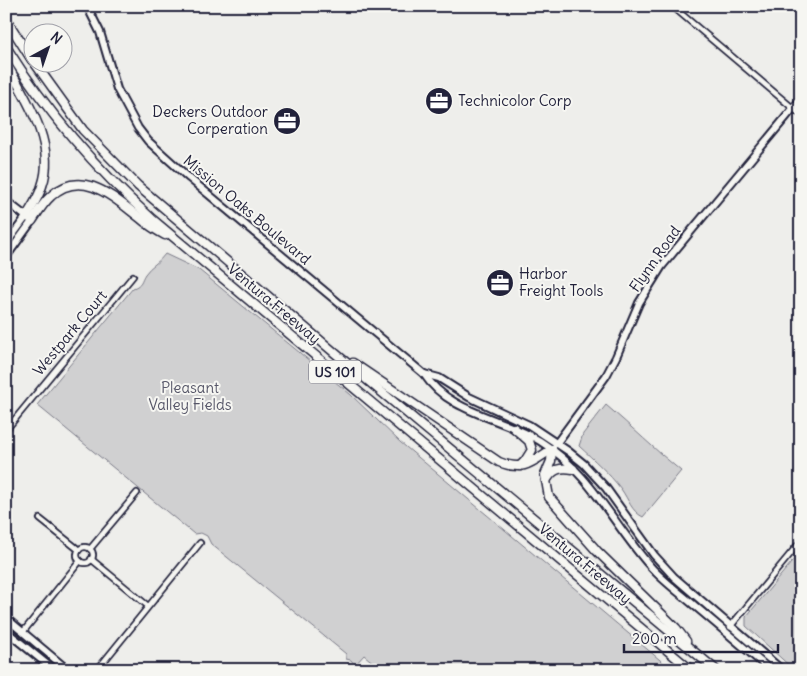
<svg xmlns="http://www.w3.org/2000/svg" width="807" height="676" font-family="Delius,sans-serif">
  <rect width="100%" height="100%" fill="#eeeeeb"/>
  <filter id="ink" filterUnits="userSpaceOnUse"><feTurbulence type="fractalNoise" baseFrequency=".02" numOctaves="2"/><feDisplacementMap in="SourceGraphic" scale="10" xChannelSelector="R" yChannelSelector="G"/><feConvolveMatrix kernelMatrix="1 2 1 2 8 2 1 2 1" color-interpolation-filters="sRGB"/></filter>
  <g filter="url(#ink)">
    <!-- green -->
    <g fill="#d0d0d1" stroke="#797986">
      <path d="M 165,254 L 199,270 L 350,394 L 400,442 L 672,670 L 382,670 L 364,655 L 355,665 L 351,660 L 346,659 L 346,654 L 211,544 L 207,536 L 201,533 L 194,534 L 37,405 L 133,288 C 142,285 141,280 145,274 C 150,266 160,262 165,254 Z"/>
      <path d="M 606,405 C 632,427 655,450 681,471 L 643,517 C 631,511 629,500 621,489 C 609,473 594,460 579,446 L 583,434 Z"/>
      <path d="M 801,551 L 801,670 L 794,670 L 746,626 L 746,617 Z"/>
    </g>
    <g fill="none" stroke-linecap="round" stroke-linejoin="round">
      <!-- street casing -->
      <g stroke="#22223b" stroke-width="8">
        <g id="street">
          <path d="M 672,6 L 801,115"/>
          <path d="M 6,430 L 133,276"/>
          <path d="M 40,519 L 79,550"/>
          <circle cx="85" cy="555" r="8"/>
          <path d="M 90,549 L 137,493"/>
          <path d="M 91,559 L 148,606"/>
          <path d="M 730,627 L 801,541"/>
          <path d="M 23,632 L 80,561"/>
          <path d="M 97,670 L 200,543"/>
          <path d="M 345,670 L 346,670"/>
        </g>
      </g>
      <!-- secondary casing -->
      <g stroke="#22223b" stroke-width="10">
        <g id="secondary">
          <path d="M 87,6 L 100,32 L 117,89 L 138,128 L 148,141 L 189,178 L 424,374 C 450,414 502,417 540,441 C 591,473 612,523 650,566 C 663,581 680,593 695,606 C 720,627 745,648 770,670"/>
          <path d="M 6,201 L 32,221 L 6,257"/>
          <path d="M 6,244 L 26,217"/>
          <path d="M 424,374 L 439,378 L 469,397 L 529,425 L 568,451 L 584,464 L 606,488 L 654,555 L 674,577 L 782,670"/>
          <path d="M 556,444 L 606,376 L 616,357 L 639,303 L 662,266 L 801,99"/>
          <path d="M 6,618 L 68,670"/>
          <path d="M 6,631 L 54,670"/>
        </g>
      </g>
      <!-- highway casing -->
      <g stroke="#22223b" stroke-width="11">
        <g id="highway">
          <path d="M 6,19 L 32,60"/>
          <path d="M 6,47 C 47,112 95,168 152,219 L 691,670"/>
          <path d="M 34,62 L 83,130 L 138,186 L 342,359 L 716,670"/>
          <path d="M 6,63 C 26,99 57,145 42,186 C 39,197 32,207 26,217"/>
          <path d="M 32,221 C 38,212 43,203 51,196 C 82,167 114,198 139,217 C 147,224 156,230 165,235"/>
          <path d="M 353,363 L 499,462 C 524,472 532,462 552,449"/>
          <path d="M 514,428 L 529,441 L 532,450 L 525,461 L 520,466"/>
          <path d="M 552,449 L 551,461 L 545,475 L 549,497 L 597,551 L 676,628 L 686,641"/>
          <path d="M 546,481 C 553,469 559,467 573,469"/>
        </g>
      </g>
      <!-- street -->
      <use href="#street" stroke="#f6f6f2" stroke-width="4.5"/>
      <!-- secondary -->
      <use href="#secondary" stroke="#f6f6f2" stroke-width="6"/>
      <!-- highway -->
      <use href="#highway" stroke="#f6f6f2" stroke-width="8"/>
    </g>
  </g>
  <!-- icons -->
  <defs>
    <g id="office-disc" transform="scale(1.4375)"><circle r="9.5" fill="#22223b" stroke="#f6f6f2"/><path d="M-6-3h4V-5.5h4V-3h4V5H-6ZM-1-4.5V-3h2v-1.5ZM-6 0V1H6V0Z" fill="#fff"/></g>
  </defs>
  <g fill-rule="evenodd">
    <use href="#office-disc" x="439" y="101"/>
    <use href="#office-disc" x="287" y="121"/>
    <use href="#office-disc" x="500" y="283"/>
  </g>
  <g text-anchor="middle" stroke-width="4" stroke-linejoin="round" paint-order="stroke">
    <!-- shield labels -->
    <rect fill="#f6f6f2" stroke="#626272" stroke-width="1" x="309" y="360.5" width="52" height="23" rx="4"/>
    <g font-size="14" font-weight="bold" fill="#22223b">
      <text x="335" y="377">US 101</text>
    </g>
    <!-- poi labels -->
    <g font-size="15" fill="#22223b" stroke="#f6f6f2" text-anchor="start">
      <text x="458" y="106">Technicolor Corp</text>
      <text x="268" y="117" text-anchor="end">Deckers Outdoor<tspan x="268" dy="17">Corperation</tspan></text>
      <text x="519" y="279">Harbor<tspan x="519" dy="17">Freight Tools</tspan></text>
    </g>
    <!-- street labels -->
    <g font-size="15" fill="#22223b" stroke="#f6f6f2">
      <text transform="translate(247 210) rotate(40)" y="5">Mission Oaks Boulevard</text>
      <text transform="translate(655 259) rotate(-55)" y="5">Flynn Road</text>
      <text transform="translate(274 304) rotate(40)" y="5">Ventura Freeway</text>
      <text transform="translate(70 333) rotate(-50)" y="5">Westpark Court</text>
      <text transform="translate(585 564) rotate(40)" y="5">Ventura Freeway</text>
    </g>
    <!-- park labels -->
    <g font-size="15" fill="#565668" stroke="#f6f6f2">
      <text x="190" y="393">Pleasant<tspan x="190" dy="17">Valley Fields</tspan></text>
    </g>
  </g>
  <!-- margin -->
  <rect width="807" height="676" fill="none" stroke="#f6f6f2" stroke-width="25"/>
  <rect x="12" y="12" width="782" height="651" fill="none" stroke="#22223b" stroke-width="2" filter="url(#ink)"/>
  <!-- north arrow -->
  <g transform="translate(48 48) rotate(40)"><circle r="24" fill="#f6f6f2" stroke="#a1a1a9"/>
  <path d="M0-4L9 19L0 12L-9 19Z" fill="#22223b"/>
  <text y="-8" font-size="14" font-weight="bold" text-anchor="middle" fill="#22223b">N</text>
  </g>
  <!-- scale -->
  <path d="M624 644v8h154v-8" fill="none" stroke="#22223b" stroke-width="2.5"/>
  <text x="632" y="644" font-size="15" fill="#22223b" stroke="#f6f6f2" stroke-width="4" paint-order="stroke">200 m</text>
</svg>
